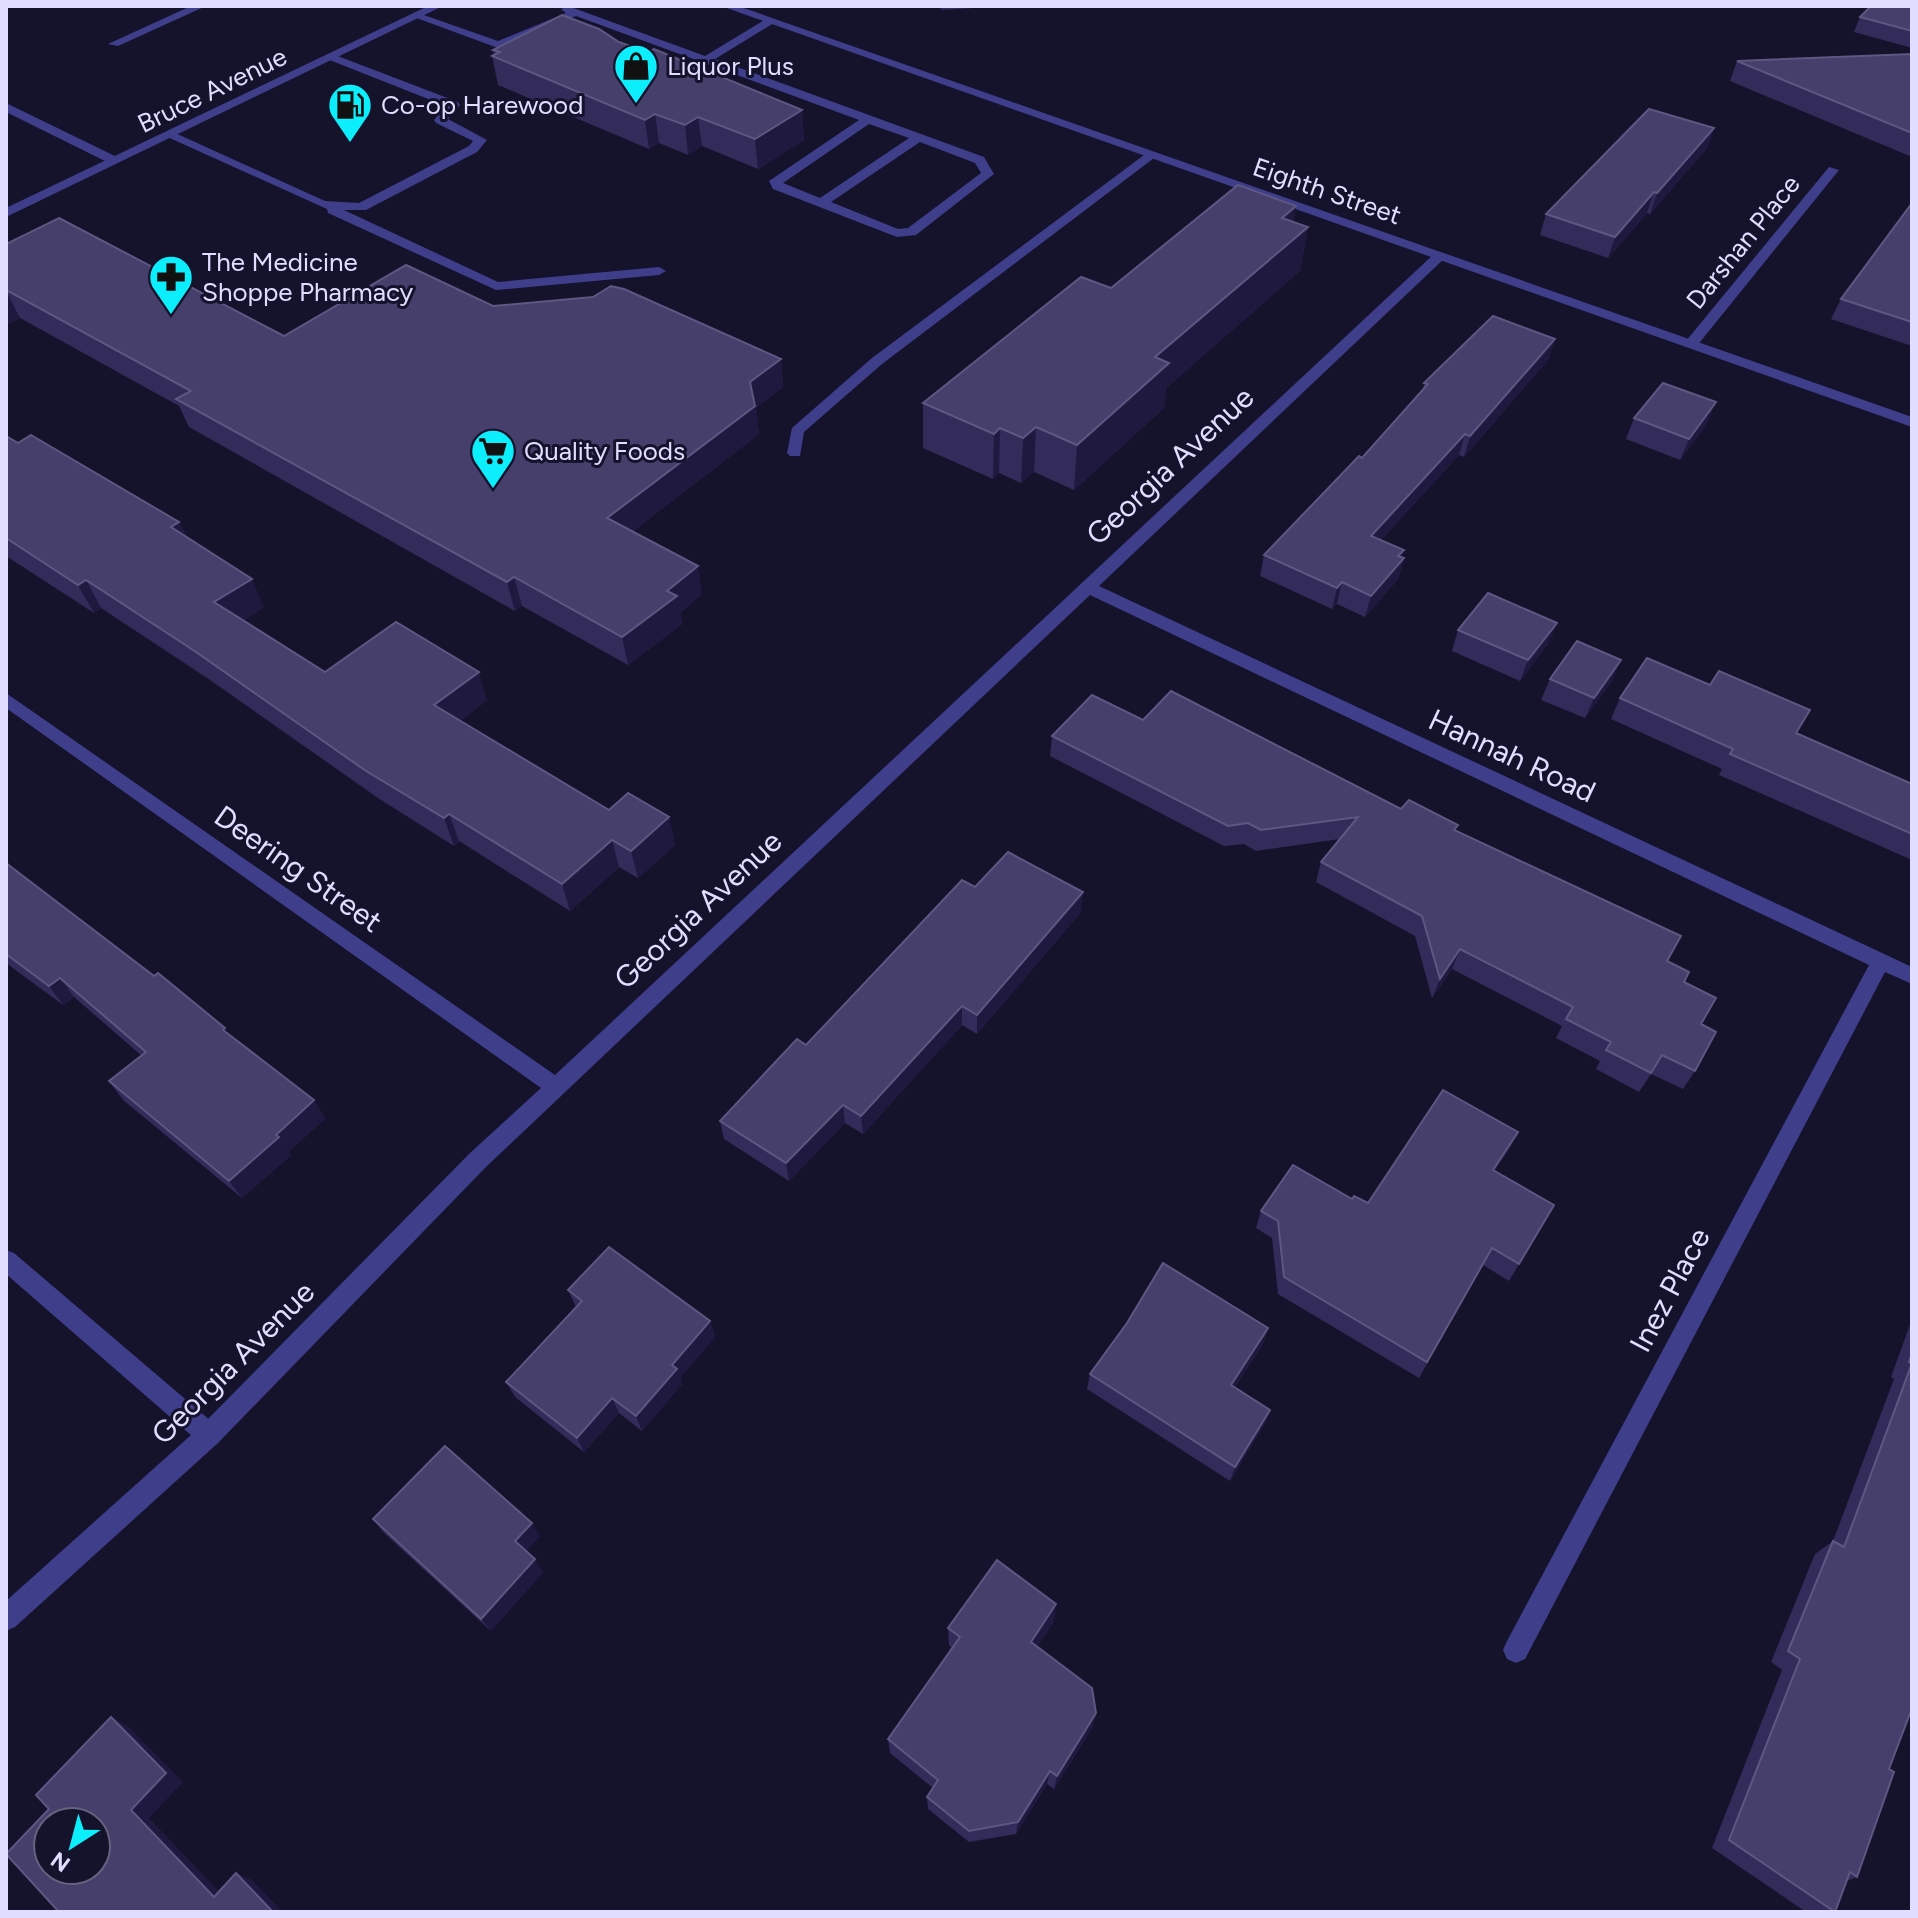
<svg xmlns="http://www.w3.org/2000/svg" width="1918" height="1918" font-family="Figtree,sans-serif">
  <rect width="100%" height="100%" fill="#15122c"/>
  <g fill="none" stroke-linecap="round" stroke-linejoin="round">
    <!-- service -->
    <g fill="#3e3e8b" fill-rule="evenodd">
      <path d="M 568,6 L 705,56 L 766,19 L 774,19 L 774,23 L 715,59 L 984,157 L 994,174 L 916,235 L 897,237 L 773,189 L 769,181 L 859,120 L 576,16 L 498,48 L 411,16 L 421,14 L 498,41 L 566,13 L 561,9 ZM 869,124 L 909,138 L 820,198 L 783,183 ZM 920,142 L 975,163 L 981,173 L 908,228 L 898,229 L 831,202 Z"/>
      <path d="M 327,55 L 335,55 L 458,102 L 460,105 L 448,119 L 487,140 L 477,152 L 366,210 L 344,210 L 498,282 L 659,267 L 666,271 L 659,275 L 496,290 L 328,213 L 327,209 L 163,135 L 173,132 L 325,201 L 359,203 L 469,146 L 473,141 L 436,123 L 434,120 L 446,106 L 327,59 Z"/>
      <path d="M 6,103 L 119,158 L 121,161 L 111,164 L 6,112 Z"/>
      <path d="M 1148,152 L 1158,155 L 882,364 L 804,432 L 800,456 L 790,456 L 787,453 L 792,428 L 872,358 Z"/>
      <path d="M 6,1250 L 14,1253 L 218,1427 L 221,1435 L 218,1443 L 209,1447 L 200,1443 L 6,1274 Z"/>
    </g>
    <!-- minor -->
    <g fill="#3e3e8b" fill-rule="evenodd">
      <path d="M 191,6 L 206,6 L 118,46 L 108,44 Z"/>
      <path d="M 1829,167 L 1839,170 L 1696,347 L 1686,347 L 1686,341 Z"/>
      <path d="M 1435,253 L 1447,256 L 1099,586 L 1912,967 L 1912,984 L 1885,972 L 1525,1659 L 1516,1663 L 1507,1659 L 1503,1650 L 1507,1641 L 1869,965 L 1090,595 L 486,1167 L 218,1443 L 15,1627 L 6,1631 L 6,1601 L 200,1427 L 470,1153 L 541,1088 L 6,708 L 6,693 L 555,1075 Z"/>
    </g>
    <!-- tertiary -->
    <g fill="#3e3e8b" fill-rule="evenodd">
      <path d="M 428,6 L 443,6 L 6,217 L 6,208 Z"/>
      <path d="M 721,6 L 738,6 L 1912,417 L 1912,427 Z"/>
    </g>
  </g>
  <!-- wall -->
  <g fill="#332b59">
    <path d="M 940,6 L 1008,6 L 941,10 Z"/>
    <path d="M 1912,6 L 1912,48 L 1854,32 L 1860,17 Z"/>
    <path d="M 619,42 L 802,110 L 804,140 L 758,169 L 702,146 L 688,155 L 659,143 L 649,149 L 498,85 L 492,56 L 494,55 L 493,50 Z"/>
    <path d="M 1912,54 L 1912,157 L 1730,81 L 1737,61 Z"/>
    <path d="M 1714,128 L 1707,148 L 1650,214 L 1647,213 L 1608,258 L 1540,235 L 1546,214 Z"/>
    <path d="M 1912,203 L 1912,346 L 1831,319 L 1841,299 Z"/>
    <path d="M 1293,222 L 1308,227 L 1300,271 L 1166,388 L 1164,408 L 1074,490 L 1034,472 L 1021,483 L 999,473 L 993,479 L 923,448 L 923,403 L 1111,288 Z"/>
    <path d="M 6,244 L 284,336 L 493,306 L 781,359 L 783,387 L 756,408 L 759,434 L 633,531 L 702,594 L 680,613 L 682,624 L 628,665 L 522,606 L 515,611 L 189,427 L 179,406 L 20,318 L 6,325 Z"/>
    <path d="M 1555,339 L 1548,360 L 1464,457 L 1459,455 L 1381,540 L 1404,558 L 1398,579 L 1365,617 L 1337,604 L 1332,609 L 1260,576 L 1264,555 L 1362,458 L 1423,390 L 1424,383 Z"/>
    <path d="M 1634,418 L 1707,424 L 1680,460 L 1626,439 Z"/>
    <path d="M 6,436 L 179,522 L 186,536 L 264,607 L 244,620 L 325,672 L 487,700 L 460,721 L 609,810 L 669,817 L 675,845 L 638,878 L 619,867 L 570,911 L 459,841 L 454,846 L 378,798 L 210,680 L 101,608 L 94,613 L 6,556 Z"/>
    <path d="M 1557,623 L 1548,644 L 1520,681 L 1452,651 L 1458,630 Z"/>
    <path d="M 1550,679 L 1612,681 L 1585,718 L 1541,700 Z"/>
    <path d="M 1620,698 L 1797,733 L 1912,784 L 1912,860 L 1719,775 L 1722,769 L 1611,719 Z"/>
    <path d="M 1143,720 L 1401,809 L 1456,831 L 1667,961 L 1684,982 L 1701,1024 L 1695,1071 L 1683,1089 L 1651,1074 L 1639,1092 L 1596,1069 L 1600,1061 L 1556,1038 L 1562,1026 L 1452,969 L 1432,998 L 1415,936 L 1316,882 L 1321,862 L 1340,839 L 1256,851 L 1244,844 L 1224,846 L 1050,756 L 1052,736 Z"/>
    <path d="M 6,863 L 314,1100 L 325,1119 L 288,1152 L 291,1155 L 242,1198 L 123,1100 L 109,1081 L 142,1056 L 74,997 L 63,1005 L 6,963 Z"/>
    <path d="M 975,887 L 1081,912 L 977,1034 L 962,1025 L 863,1134 L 845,1123 L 789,1181 L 724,1139 L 720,1121 L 806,1045 Z"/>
    <path d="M 1509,1150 L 1494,1171 L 1554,1205 L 1509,1281 L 1483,1265 L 1419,1378 L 1278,1294 L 1272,1238 L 1256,1228 L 1261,1211 L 1352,1199 L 1368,1203 Z"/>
    <path d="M 568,1290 L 710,1321 L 715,1337 L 680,1378 L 682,1384 L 642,1431 L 619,1413 L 584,1452 L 515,1397 L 506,1382 L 576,1307 Z"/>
    <path d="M 1912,1319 L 1912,1708 L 1889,1769 L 1857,1877 L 1847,1881 L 1836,1912 L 1806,1912 L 1712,1848 L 1782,1670 L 1771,1662 L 1815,1554 L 1833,1541 L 1894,1379 L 1891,1377 Z"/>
    <path d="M 1268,1328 L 1263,1344 L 1235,1387 L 1270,1410 L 1264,1425 L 1230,1481 L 1087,1389 L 1090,1374 Z"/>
    <path d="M 373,1519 L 540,1536 L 526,1551 L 543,1572 L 491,1631 L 384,1533 Z"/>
    <path d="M 1054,1621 L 1037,1647 L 1096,1713 L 1092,1728 L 1054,1789 L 1047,1784 L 1016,1834 L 969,1842 L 928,1809 L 927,1797 L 933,1788 L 890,1753 L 888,1739 L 952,1648 L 949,1645 L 948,1628 Z"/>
  </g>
  <!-- shaded-wall -->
  <g fill="#1f1940">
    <path d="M 802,110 L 804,140 L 758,169 L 755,139 Z"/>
    <path d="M 655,114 L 659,143 L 649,149 L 645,120 Z"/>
    <path d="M 698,117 L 702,146 L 688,155 L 685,125 Z"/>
    <path d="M 1714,128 L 1707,148 L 1650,214 L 1657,193 Z"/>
    <path d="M 1654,192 L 1647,213 L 1608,258 L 1615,237 Z"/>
    <path d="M 1296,206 L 1290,242 L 1308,227 L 1300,271 L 1166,388 L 1164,408 L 1074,490 L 1077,445 L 1282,218 Z"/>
    <path d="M 6,291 L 20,318 L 6,325 Z"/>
    <path d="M 1555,339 L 1548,360 L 1464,457 L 1470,436 Z"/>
    <path d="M 781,359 L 783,387 L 756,408 L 759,434 L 613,546 L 607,518 L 750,382 Z"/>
    <path d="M 1716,402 L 1707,424 L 1680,460 L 1689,439 Z"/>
    <path d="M 1036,427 L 1034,472 L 1021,483 L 1023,438 Z"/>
    <path d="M 1000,428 L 999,473 L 993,479 L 994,434 Z"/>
    <path d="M 1465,434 L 1459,455 L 1366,557 L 1371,536 Z"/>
    <path d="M 179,522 L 192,550 L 171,527 Z"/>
    <path d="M 1404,550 L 1400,562 L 1404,558 L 1398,579 L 1365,617 L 1371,596 Z"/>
    <path d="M 698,566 L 702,594 L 680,613 L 682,624 L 628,665 L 622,637 L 667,591 Z"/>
    <path d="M 514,577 L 522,606 L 515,611 L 507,582 Z"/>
    <path d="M 252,579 L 264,607 L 228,630 L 214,602 Z"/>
    <path d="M 86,580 L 101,608 L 94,613 L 78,585 Z"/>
    <path d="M 1342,582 L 1337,604 L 1332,609 L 1337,588 Z"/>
    <path d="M 1557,623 L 1548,644 L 1520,681 L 1528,660 Z"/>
    <path d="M 1621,660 L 1612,681 L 1585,718 L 1594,698 Z"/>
    <path d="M 479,672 L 487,700 L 444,733 L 434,705 Z"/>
    <path d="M 449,814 L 459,841 L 454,846 L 444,818 Z"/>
    <path d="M 669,817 L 675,845 L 638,878 L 631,851 Z"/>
    <path d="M 612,840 L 619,867 L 570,911 L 562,884 Z"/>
    <path d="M 1083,892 L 1081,912 L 977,1034 L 977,1015 Z"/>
    <path d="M 1460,949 L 1452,969 L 1432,998 L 1440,979 Z"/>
    <path d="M 60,978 L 74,997 L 63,1005 L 49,986 Z"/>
    <path d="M 962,1006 L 962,1025 L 863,1134 L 861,1116 Z"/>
    <path d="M 314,1100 L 325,1119 L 288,1152 L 291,1155 L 242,1198 L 229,1181 L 276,1135 Z"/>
    <path d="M 843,1105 L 845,1123 L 789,1181 L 786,1163 Z"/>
    <path d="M 1518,1132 L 1509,1150 L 1483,1188 L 1493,1170 Z"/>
    <path d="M 710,1321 L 715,1337 L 680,1378 L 682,1384 L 642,1431 L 636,1416 L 672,1365 Z"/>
    <path d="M 1268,1328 L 1263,1344 L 1226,1400 L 1231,1385 Z"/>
    <path d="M 612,1398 L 619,1413 L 584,1452 L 577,1438 Z"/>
    <path d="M 1270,1410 L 1264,1425 L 1230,1481 L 1235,1467 Z"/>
    <path d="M 532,1523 L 540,1536 L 524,1554 L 515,1541 Z"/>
    <path d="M 535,1559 L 543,1572 L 491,1631 L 481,1619 Z"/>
    <path d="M 1056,1604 L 1054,1621 L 1029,1659 L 1031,1642 Z"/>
    <path d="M 1096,1713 L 1092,1728 L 1054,1789 L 1057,1776 Z"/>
    <path d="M 111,1717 L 129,1727 L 183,1782 L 149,1818 L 231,1904 L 214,1897 L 131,1810 Z"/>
    <path d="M 1050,1771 L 1047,1784 L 1016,1834 L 1018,1822 Z"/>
    <path d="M 236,1873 L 252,1880 L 283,1912 L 273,1912 Z"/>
  </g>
  <!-- building -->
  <g fill="#463e6b" stroke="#5e5782" stroke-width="2" fill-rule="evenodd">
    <path d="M 1871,6 L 1912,6 L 1912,31 L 1860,17 Z"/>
    <path d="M 562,15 L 599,29 L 619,42 L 647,52 L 654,49 L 802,110 L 755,139 L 698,117 L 685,125 L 655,114 L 645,120 L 492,56 L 500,52 L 493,50 Z"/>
    <path d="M 1912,54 L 1912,133 L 1737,61 Z"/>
    <path d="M 1649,109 L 1714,128 L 1657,193 L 1654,192 L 1615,237 L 1546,214 Z"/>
    <path d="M 1238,185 L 1296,206 L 1282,218 L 1308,227 L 1155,357 L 1169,363 L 1077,445 L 1036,427 L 1023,438 L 1000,428 L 994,434 L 923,403 L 1081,277 L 1111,288 Z"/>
    <path d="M 1912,203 L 1912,322 L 1841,299 Z"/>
    <path d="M 59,218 L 284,336 L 406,265 L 493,306 L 593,297 L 611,286 L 624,289 L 781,359 L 750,382 L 755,406 L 607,518 L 698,566 L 667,591 L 677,596 L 622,637 L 514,577 L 507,582 L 176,399 L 191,391 L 6,290 L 6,244 Z"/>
    <path d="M 1493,316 L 1555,339 L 1470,436 L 1465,434 L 1371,536 L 1404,550 L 1398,556 L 1404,558 L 1371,596 L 1342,582 L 1337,588 L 1264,555 L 1359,456 L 1362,458 L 1428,384 L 1424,383 Z"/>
    <path d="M 1663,383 L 1716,402 L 1689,439 L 1634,418 Z"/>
    <path d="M 31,435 L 179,522 L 171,527 L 252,579 L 214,602 L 325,672 L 396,622 L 479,672 L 434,705 L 609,810 L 628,793 L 669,817 L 631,851 L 612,840 L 562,884 L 449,814 L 444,818 L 366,771 L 196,652 L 86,580 L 78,585 L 6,538 L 6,436 L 18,443 Z"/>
    <path d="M 1488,593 L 1557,623 L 1528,660 L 1458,630 Z"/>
    <path d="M 1577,641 L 1621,660 L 1594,698 L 1550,679 Z"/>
    <path d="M 1647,658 L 1710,685 L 1719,671 L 1810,710 L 1796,733 L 1912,784 L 1912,834 L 1730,754 L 1733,749 L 1620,698 Z"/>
    <path d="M 1171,691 L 1401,809 L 1409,800 L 1458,825 L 1454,830 L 1681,936 L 1667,961 L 1689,972 L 1684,982 L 1716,998 L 1701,1024 L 1716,1032 L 1695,1071 L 1662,1055 L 1651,1073 L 1606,1050 L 1611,1042 L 1566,1019 L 1573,1007 L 1460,949 L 1440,979 L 1422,916 L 1321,862 L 1358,817 L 1261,830 L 1248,823 L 1228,826 L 1052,736 L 1092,695 L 1143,720 Z"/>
    <path d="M 1008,852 L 1083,892 L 977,1015 L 962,1006 L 861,1116 L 843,1105 L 786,1163 L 720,1121 L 797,1039 L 806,1045 L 962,880 L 975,887 Z"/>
    <path d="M 6,863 L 154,976 L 158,973 L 225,1028 L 223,1030 L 314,1100 L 276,1135 L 279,1137 L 229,1181 L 109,1081 L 146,1052 L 60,978 L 49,986 L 6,954 Z"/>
    <path d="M 1443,1090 L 1518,1132 L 1493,1170 L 1554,1205 L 1519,1264 L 1492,1248 L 1427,1362 L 1284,1277 L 1278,1221 L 1261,1211 L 1293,1165 L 1352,1199 L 1354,1196 L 1368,1203 Z"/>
    <path d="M 609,1247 L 710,1321 L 672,1365 L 677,1369 L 636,1416 L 612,1398 L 577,1438 L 506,1382 L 582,1301 L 568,1290 Z"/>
    <path d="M 1163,1263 L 1268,1328 L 1231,1385 L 1270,1410 L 1235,1467 L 1090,1374 L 1127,1323 Z"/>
    <path d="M 1912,1353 L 1912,1708 L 1889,1769 L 1894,1772 L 1857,1877 L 1850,1872 L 1835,1912 L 1729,1840 L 1800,1659 L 1788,1651 L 1833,1541 L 1844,1547 L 1912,1363 L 1909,1362 Z"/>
    <path d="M 445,1446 L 532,1523 L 515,1541 L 535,1559 L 481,1619 L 373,1519 Z"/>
    <path d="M 997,1560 L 1056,1604 L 1031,1642 L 1092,1688 L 1096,1713 L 1057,1776 L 1050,1771 L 1018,1822 L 969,1831 L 927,1797 L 938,1780 L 888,1739 L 960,1637 L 948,1628 Z"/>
    <path d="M 111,1717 L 166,1773 L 131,1810 L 214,1897 L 236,1873 L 273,1912 L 59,1912 L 6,1854 L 49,1809 L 36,1795 ZM 48,1822 L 96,1822 L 96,1870 L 48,1870 Z"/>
  </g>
  <!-- icons -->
  <defs>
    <g id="shop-pin" transform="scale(2.3)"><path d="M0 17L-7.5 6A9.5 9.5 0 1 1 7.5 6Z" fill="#0ceefc" stroke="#15122c"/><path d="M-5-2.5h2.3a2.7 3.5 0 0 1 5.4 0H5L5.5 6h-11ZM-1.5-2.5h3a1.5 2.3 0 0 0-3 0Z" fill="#111"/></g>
    <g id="fuel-pin" transform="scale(2.3)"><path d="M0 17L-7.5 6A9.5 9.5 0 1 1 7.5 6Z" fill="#0ceefc" stroke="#15122c"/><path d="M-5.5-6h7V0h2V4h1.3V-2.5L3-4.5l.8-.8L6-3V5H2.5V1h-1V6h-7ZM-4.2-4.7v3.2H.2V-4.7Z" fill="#111"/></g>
    <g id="pharmacy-pin" transform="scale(2.3)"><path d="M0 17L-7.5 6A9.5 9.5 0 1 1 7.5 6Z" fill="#0ceefc" stroke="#15122c"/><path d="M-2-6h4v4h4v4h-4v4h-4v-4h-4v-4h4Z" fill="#111"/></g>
    <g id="supermarket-pin" transform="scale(2.3)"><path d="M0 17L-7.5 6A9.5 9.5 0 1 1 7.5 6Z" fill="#0ceefc" stroke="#15122c"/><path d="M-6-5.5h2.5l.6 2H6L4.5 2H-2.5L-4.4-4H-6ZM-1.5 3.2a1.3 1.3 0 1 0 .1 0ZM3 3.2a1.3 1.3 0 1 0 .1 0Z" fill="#111"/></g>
  </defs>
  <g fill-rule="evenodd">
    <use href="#shop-pin" x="636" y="66"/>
    <use href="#fuel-pin" x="350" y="105"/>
    <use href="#pharmacy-pin" x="171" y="277"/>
    <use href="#supermarket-pin" x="493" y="451"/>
  </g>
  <g text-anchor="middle" stroke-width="6" stroke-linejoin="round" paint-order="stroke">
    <!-- far-poi labels -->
    <g font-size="26" fill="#e0ddff" stroke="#15122c" text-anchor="start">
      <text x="667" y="75">Liquor Plus</text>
      <text x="381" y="114">Co-op Harewood</text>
      <text x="202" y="271">The Medicine<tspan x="202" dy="30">Shoppe Pharmacy</tspan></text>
      <text x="524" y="460">Quality Foods</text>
    </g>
    <!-- far-street labels -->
    <g font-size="26" fill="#e0ddff" stroke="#15122c">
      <text transform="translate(212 90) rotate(-26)" y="9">Bruce Avenue</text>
      <text transform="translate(1327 191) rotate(19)" y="9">Eighth Street</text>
      <text transform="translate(1743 242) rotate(-51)" y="9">Darshan Place</text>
    </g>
    <!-- street labels -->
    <g font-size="30" fill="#e0ddff" stroke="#15122c">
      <text transform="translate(1170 466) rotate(-43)" y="10">Georgia Avenue</text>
      <text transform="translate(1512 756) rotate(25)" y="10">Hannah Road</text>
      <text transform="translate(298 869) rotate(35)" y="10">Deering Street</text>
      <text transform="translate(698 910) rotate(-43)" y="10">Georgia Avenue</text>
      <text transform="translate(1670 1290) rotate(-62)" y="10">Inez Place</text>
      <text transform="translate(233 1363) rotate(-45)" y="10">Georgia Avenue</text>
    </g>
  </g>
  <!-- border -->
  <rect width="1918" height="1918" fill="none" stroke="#e0ddff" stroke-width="16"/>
  <!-- north arrow -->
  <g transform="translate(72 1846) rotate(216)"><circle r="38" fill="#15122c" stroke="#666380" stroke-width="2"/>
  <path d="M0-6L14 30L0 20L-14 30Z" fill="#0ceefc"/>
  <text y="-12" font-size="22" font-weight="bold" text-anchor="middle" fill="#e0ddff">N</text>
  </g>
</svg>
